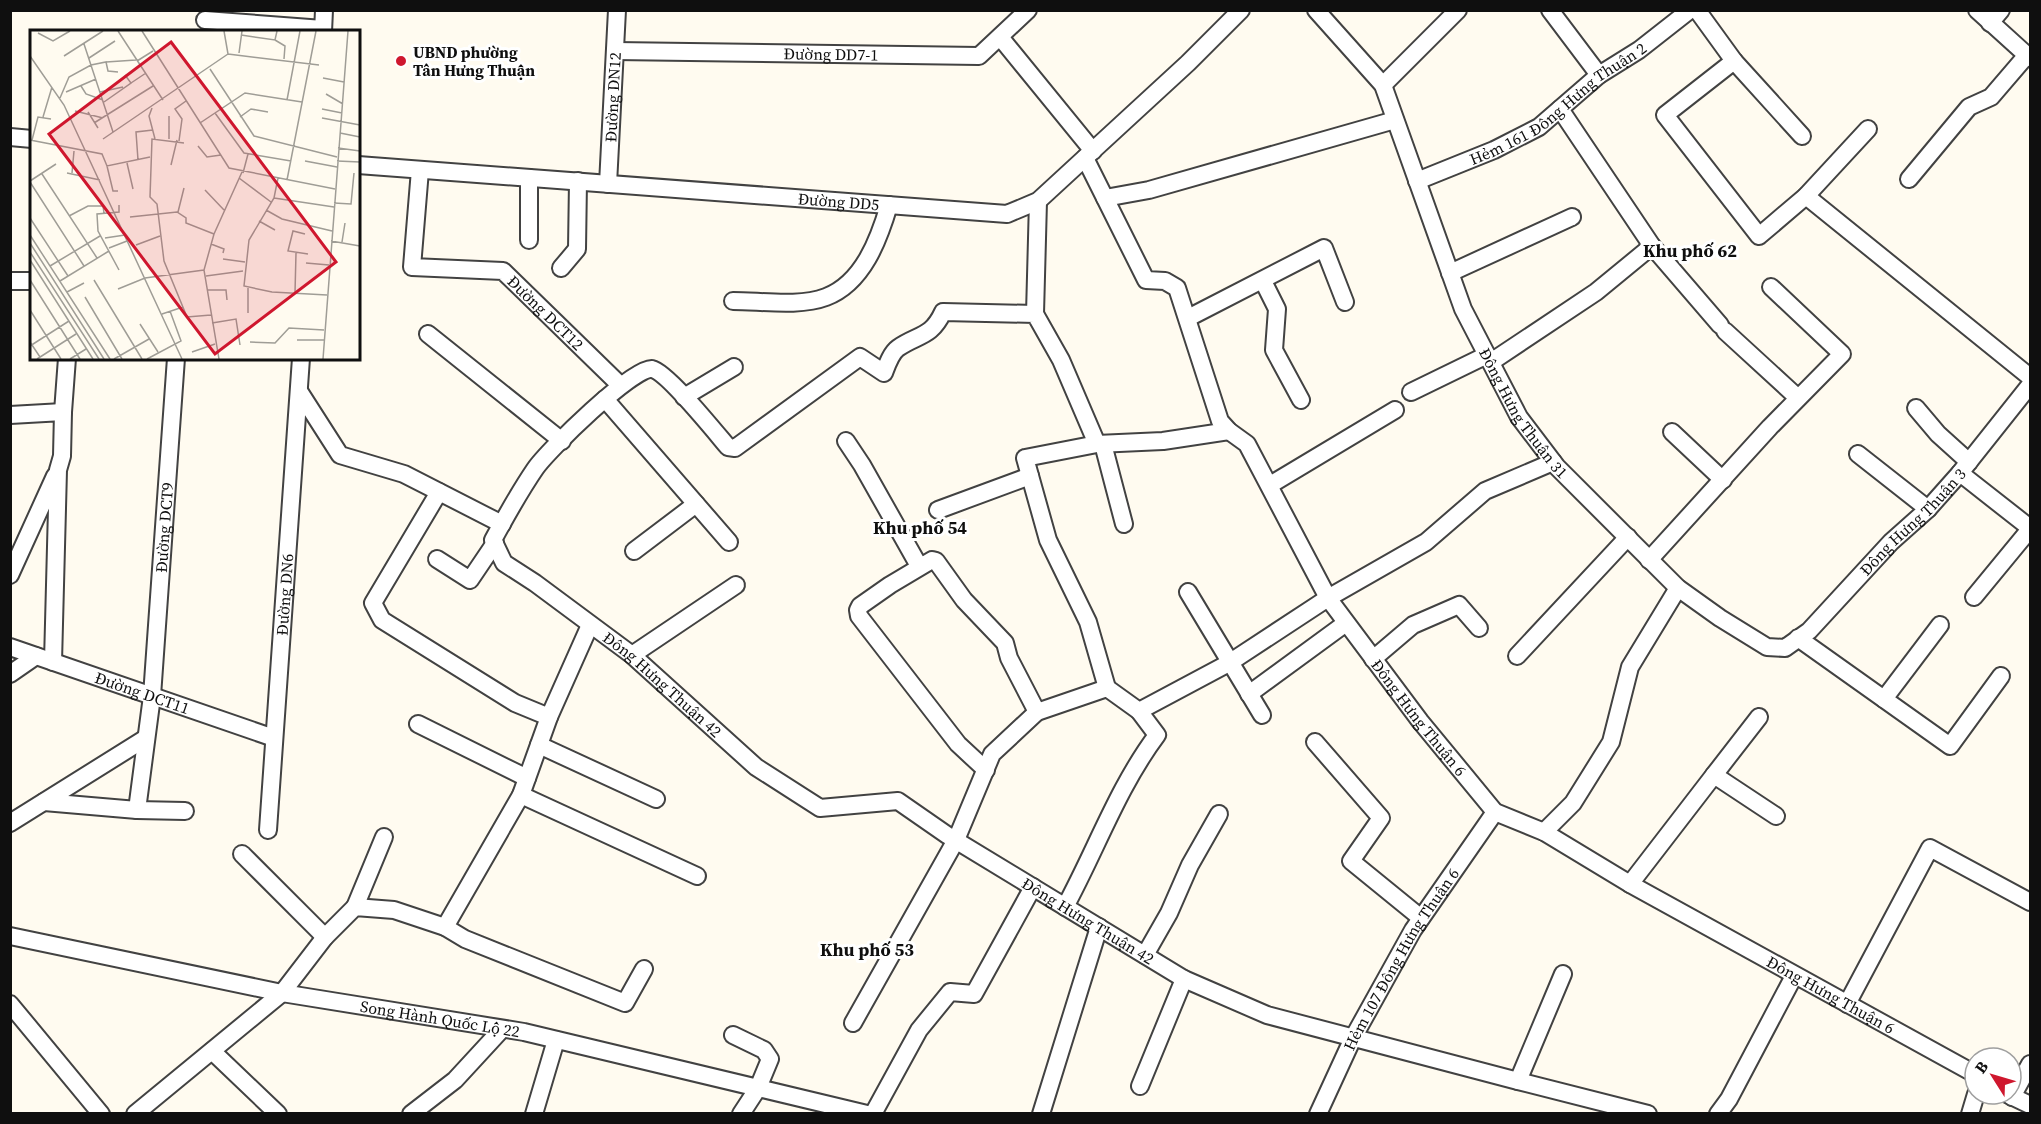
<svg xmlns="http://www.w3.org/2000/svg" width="2041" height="1124" font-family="'Source Serif 4',serif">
  <rect width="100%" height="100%" fill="#fffbf0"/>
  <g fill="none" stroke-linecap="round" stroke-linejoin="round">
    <!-- minor casing -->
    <g stroke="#424242" stroke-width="20">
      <g id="minor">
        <path id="s1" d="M 1316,10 L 1383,85 L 1463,309 L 1519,417 L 1557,467 L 1678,588 L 1720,618 L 1767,647 L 1785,648 L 1809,631 L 1891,542 L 1928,509 L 1960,473 L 2030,385"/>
        <path d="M 1550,10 L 1599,75"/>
        <path d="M 1697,10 L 1734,61 L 1802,136"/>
        <path d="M 1977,10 L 2030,58"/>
        <path d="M 205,20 L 323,29"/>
        <path d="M 1990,23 L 2001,10"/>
        <path d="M 323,32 L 324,10"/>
        <path d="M 1000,37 L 1093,151"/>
        <path id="s2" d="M 615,51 L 979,56 L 1028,10"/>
        <path d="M 1734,61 L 1665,115 L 1759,236 L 1806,196 L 1868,129"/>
        <path d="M 1383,85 L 1458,10"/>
        <path d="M 1560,109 L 1652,246 L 1720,325"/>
        <path d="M 10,137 L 32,139"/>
        <path id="s3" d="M 1085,158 L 1146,280 L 1165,281 L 1177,288 L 1220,421 L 1229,431 L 1247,444 L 1328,598 L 1420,721 L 1495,812 L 1544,832 L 1630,884 L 1975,1074"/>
        <path id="s4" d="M 358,165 L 1007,214 L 1038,201 L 1188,63 L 1241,10"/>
        <path id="s5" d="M 420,170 L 412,267 L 503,271 L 620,385"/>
        <path d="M 1909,179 L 1969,107 L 1991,97 L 2027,55"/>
        <path id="s6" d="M 1417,181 L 1494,150 L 1539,127 L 1599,75 L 1639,50 L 1690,10"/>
        <path id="s7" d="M 608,184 L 617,10"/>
        <path d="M 1806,196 L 2030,377"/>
        <path d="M 1105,198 L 1149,190 L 1395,120"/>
        <path d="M 529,240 L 529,178"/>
        <path d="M 561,268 L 577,249 L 578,181"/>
        <path d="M 1450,273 L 1572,217"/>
        <path d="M 10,281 L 32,281"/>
        <path d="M 1263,281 L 1277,309 L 1274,350 L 1301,400"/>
        <path d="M 733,301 C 761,301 800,307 826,297 C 863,283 879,239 889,205"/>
        <path d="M 1035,314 L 1038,201"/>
        <path d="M 1188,318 L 1324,248 L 1345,302"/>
        <path d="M 1725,331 L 1798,398"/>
        <path d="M 428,334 L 562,441"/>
        <path d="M 1491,362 L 1596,292 L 1652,246"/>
        <path d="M 299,391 L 340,455 L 404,474 L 502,524"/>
        <path d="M 1411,392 L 1487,355"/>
        <path d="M 684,397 L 734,367"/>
        <path d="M 605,399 L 729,542"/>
        <path d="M 1916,408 L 1938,434 L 1969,462"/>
        <path d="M 63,412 L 67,358"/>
        <path d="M 10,415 L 63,412 L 62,456 L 58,470 L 53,662"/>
        <path d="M 1672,432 L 1723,480"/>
        <path d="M 846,441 L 862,465 L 919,566"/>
        <path id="s8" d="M 1097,444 L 1061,360 L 1035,314 L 943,312 C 931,338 918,334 898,348 C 891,353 887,365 884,373 L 860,357 L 735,448 L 728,447 C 716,433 667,372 652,369 C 634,366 547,451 535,469 C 520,491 506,516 493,540 L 504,563 L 535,583 L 632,655 L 756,767 L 820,808 L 898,801 L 947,835 L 1184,979 L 1267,1015 L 1518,1081 L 1648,1114"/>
        <path d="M 1103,444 L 1124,524"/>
        <path d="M 1858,454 L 1928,509"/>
        <path d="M 1960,473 L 2030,528"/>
        <path d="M 1270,485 L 1395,410"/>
        <path d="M 439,492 L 373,603 L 382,620 L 515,703 L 549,717"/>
        <path d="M 938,510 L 1030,476"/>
        <path d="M 634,551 L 696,504"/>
        <path d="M 437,559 L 470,580 L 495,543"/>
        <path d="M 1649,560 L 1770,427 L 1842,354 L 1771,287"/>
        <path d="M 10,575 L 55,476"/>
        <path d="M 1188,592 L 1262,715"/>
        <path d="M 1974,597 L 2030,529"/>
        <path d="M 1798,638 L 1950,746 L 2001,676"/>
        <path id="s9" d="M 10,647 L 274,738"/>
        <path d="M 632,655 L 736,585"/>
        <path d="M 1517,656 L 1628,537"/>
        <path d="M 1373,659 L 1413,625 L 1459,605 L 1479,628"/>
        <path d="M 10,674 L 36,656"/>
        <path d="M 1107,688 L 1088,622 L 1048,540 L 1025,458 L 1097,444 L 1163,441 L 1229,431"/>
        <path d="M 1249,694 L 1346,623"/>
        <path d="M 1884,699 L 1940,625"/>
        <path d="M 418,724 L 527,778"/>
        <path d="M 1315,742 L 1381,818 L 1351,861 L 1421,918"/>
        <path d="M 539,745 L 656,799"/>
        <path d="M 986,770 L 958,744 L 859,616 L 858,610 L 860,606 L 890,585 L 932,560 L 936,561 L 964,600 L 1005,643 L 1009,658 L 1037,712"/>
        <path d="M 1714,775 L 1759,717"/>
        <path d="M 521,795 L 697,876"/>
        <path d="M 44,802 L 137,810 L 185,811"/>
        <path id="s10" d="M 137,810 L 152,696 L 176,358"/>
        <path d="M 10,823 L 146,738"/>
        <path id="s11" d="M 268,830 L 301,358"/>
        <path d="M 1544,832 L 1573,803 L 1611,742 L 1630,667 L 1678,588"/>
        <path d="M 242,854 L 325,937"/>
        <path d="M 1630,884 L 1714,775 L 1776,816"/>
        <path d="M 355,907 L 384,837"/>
        <path d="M 1065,907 C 1096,850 1118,787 1157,735 L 1139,711"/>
        <path d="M 445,927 L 465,939 L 625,1003 L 644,969"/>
        <path id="s12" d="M 10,936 L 282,993 L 524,1032 L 867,1114"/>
        <path d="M 1145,955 L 1169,913 L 1190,865 L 1219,814"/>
        <path d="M 10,1004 L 101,1114"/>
        <path d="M 1847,1004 L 1930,848 L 2030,902"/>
        <path d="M 853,1023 L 956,840 L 992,754 L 1037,712 L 1107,688 L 1139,711 L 1229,663 L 1328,598 L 1426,542 L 1485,491 L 1553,462"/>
        <path d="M 733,1035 L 764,1050 L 770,1059 L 758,1088 L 741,1114"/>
        <path d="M 212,1051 L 278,1114"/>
        <path d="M 1518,1081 L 1563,974"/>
        <path d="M 1140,1086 L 1184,979"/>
        <path d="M 2007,1094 L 2030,1105"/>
        <path d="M 2012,1097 L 2030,1064"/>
        <path d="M 135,1114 L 282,993 L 325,937 L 355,907 L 394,910 L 445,927 L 521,795 L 549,717 L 590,625"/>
        <path d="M 411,1114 L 455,1080 L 502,1029"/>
        <path d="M 534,1114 L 556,1040"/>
        <path d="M 873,1114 L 919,1030 L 950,992 L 974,994 L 1033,887"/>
        <path d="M 1041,1114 L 1099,927"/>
        <path id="s13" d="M 1318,1114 L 1353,1038 L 1413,930 L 1495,812"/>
        <path d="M 1718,1114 L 1729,1099 L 1794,976"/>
        <path d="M 1970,1114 L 1976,1094"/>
      </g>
    </g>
    <!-- minor -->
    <use href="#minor" stroke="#fff" stroke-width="16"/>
  </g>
  <!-- markers -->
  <circle fill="#cf172e" stroke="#fff" stroke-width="2" cx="401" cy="61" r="6"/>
  <g text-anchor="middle" stroke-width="6" stroke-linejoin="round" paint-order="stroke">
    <!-- poi labels -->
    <g font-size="16" font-weight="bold" fill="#0f0f0f" stroke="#fff" text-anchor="start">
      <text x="413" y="58">UBND phường<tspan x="413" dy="18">Tân Hưng Thuận</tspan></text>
    </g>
    <!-- street labels -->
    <g font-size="16" fill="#0f0f0f" stroke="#fff">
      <text dy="6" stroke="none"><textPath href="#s2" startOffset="216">Đường DD7-1</textPath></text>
      <text dy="6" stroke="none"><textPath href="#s7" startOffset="87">Đường DN12</textPath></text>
      <text dy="6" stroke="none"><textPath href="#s6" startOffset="162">Hẻm 161 Đông Hưng Thuận 2</textPath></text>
      <text dy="6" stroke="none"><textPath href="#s4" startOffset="482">Đường DD5</textPath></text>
      <text dy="6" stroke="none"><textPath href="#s5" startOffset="248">Đường DCT12</textPath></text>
      <text dy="6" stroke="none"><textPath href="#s1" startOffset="459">Đông Hưng Thuận 31</textPath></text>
      <text dy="6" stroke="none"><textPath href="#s1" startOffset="999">Đông Hưng Thuận 3</textPath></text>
      <text dy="6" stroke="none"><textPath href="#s10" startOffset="284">Đường DCT9</textPath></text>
      <text dy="6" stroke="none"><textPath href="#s11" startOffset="236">Đường DN6</textPath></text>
      <text dy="6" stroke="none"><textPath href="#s8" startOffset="1088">Đông Hưng Thuận 42</textPath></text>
      <text dy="6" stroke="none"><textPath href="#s9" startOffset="140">Đường DCT11</textPath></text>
      <text dy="6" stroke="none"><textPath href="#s3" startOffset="669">Đông Hưng Thuận 6</textPath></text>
      <text dy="6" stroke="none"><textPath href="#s8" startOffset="1592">Đông Hưng Thuận 42</textPath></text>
      <text dy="6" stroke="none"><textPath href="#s13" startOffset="176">Hẻm 107 Đông Hưng Thuận 6</textPath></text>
      <text dy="6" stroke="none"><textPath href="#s3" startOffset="1173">Đông Hưng Thuận 6</textPath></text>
      <text dy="6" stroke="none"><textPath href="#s12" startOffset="438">Song Hành Quốc Lộ 22</textPath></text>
    </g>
    <!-- neighbourhood labels -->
    <g font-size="18" font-weight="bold" fill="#0f0f0f" stroke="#fff">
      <text x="1690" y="257">Khu phố 62</text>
      <text x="920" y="534">Khu phố 54</text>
      <text x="867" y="956">Khu phố 53</text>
    </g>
  </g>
  <!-- overview -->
  <g transform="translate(30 30)">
    <rect width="330" height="330" fill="#fffbf0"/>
    <path fill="none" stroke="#9f9d96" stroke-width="1.5" d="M 88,1 L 133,70M 112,1 L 199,138 L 305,159M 194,1 L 198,24M 8,3 L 23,11 L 40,1M 211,5 L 245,10 L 247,1M 245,10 L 255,16 L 254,29M 54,14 L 83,102M 209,23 L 212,1M 198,24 L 289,35M 0,26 L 34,75 L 152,329M 34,26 L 73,1M 59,28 L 85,11M 107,31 L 123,21M 76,32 L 106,30M 180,39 L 224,106 L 307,127M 293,48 L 314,52M 101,53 L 116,43M 51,56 L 56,64 L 73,70M 36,62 L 66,49M 70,62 L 93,57M 296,64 L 313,74M 30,68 L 39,47 L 61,35 L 76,32 L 78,41 L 88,42M 257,70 L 270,1M 74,72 L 101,53 L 95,45M 122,78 L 119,86 L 125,109M 292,79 L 312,83M 45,81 L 73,88M 58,82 L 68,98M 185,83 L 214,123 L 261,131M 13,87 L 22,57M 210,87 L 221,79 L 238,82M 292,88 L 330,95M 64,93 L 123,56M 170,93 L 215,63 L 272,72M 310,103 L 330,107M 73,109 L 198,24M 139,109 L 139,86M 0,110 L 72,124 L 77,136 L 120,127M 2,110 L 8,87 L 21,89M 149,111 L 152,89 L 145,79 L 156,71M 154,113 L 122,109 L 120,167 L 127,174 L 134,231 L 157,287 L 181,285M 168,116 L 177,127 L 191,125M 308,118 L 330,121M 108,130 L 106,102 L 123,100M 275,131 L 307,137M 307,131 L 330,132M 97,133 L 103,159M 141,135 L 147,110M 77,136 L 83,161 L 88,161M 37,143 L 70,150M 42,143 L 44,121M 213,143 L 218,124M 12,144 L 67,228M 209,148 L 241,172M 248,148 L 244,168 L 219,210 L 214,256 L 242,262 L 297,265M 257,150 L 286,1M 0,151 L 26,134M 0,152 L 54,236M 175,160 L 194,180M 244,168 L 304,177M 304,173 L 321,174 L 324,143M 89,175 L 89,182 L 67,184 L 68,201 L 89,240M 236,180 L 252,189 L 302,201M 148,182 L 154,158M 39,186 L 58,176 L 73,176 L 74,183M 100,187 L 147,182 L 156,188 L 156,193 L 184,204M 0,188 L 38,246M 229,191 L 245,200M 275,204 L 263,201 L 258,221 L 278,224M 0,205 L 80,329M 75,208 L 95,205M 301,211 L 330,216M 312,212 L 315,193M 0,213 L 74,329M 181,214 L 194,219 L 193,223M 106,215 L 130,206M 79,218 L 97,211M 0,222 L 69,329M 193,229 L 215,232M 0,230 L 63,329M 276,233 L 299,235M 20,236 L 70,206M 176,246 L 213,241M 0,250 L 50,329M 64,250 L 112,329M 30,251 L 79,221M 218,258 L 218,283M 88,259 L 115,248 L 174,240M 178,260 L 196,260 L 197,270M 37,262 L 54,253M 265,263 L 266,223M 55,267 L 92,329M 0,280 L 31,329M 132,284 L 153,277M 182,293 L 206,289 L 210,315M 110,294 L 128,322M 267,310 L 294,310M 0,312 L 10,327M 220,312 L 245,313 L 259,298 L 294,300M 0,316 L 39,291M 162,322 L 185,314M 7,329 L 46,304M 40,329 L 56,319M 84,329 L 119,309M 117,329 L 151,311 L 140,281M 189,329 L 174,240 L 184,204 L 212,142M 293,329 L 318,1"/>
    <path fill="#cf172e" fill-opacity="0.15" stroke="#cf172e" stroke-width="3" d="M 141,12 L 306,232 L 185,324 L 19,104 Z"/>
    <rect width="330" height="330" fill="none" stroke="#0f0f0f" stroke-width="3"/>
  </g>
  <!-- border -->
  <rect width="2041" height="1124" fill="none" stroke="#0f0f0f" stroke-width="24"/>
  <!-- north arrow -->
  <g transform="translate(1993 1076) rotate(307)"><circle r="28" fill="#ffffff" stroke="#9f9f9f" stroke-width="1.5"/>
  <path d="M0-4.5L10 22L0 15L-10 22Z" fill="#cf172e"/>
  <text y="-9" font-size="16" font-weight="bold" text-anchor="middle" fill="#0f0f0f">B</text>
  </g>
</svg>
